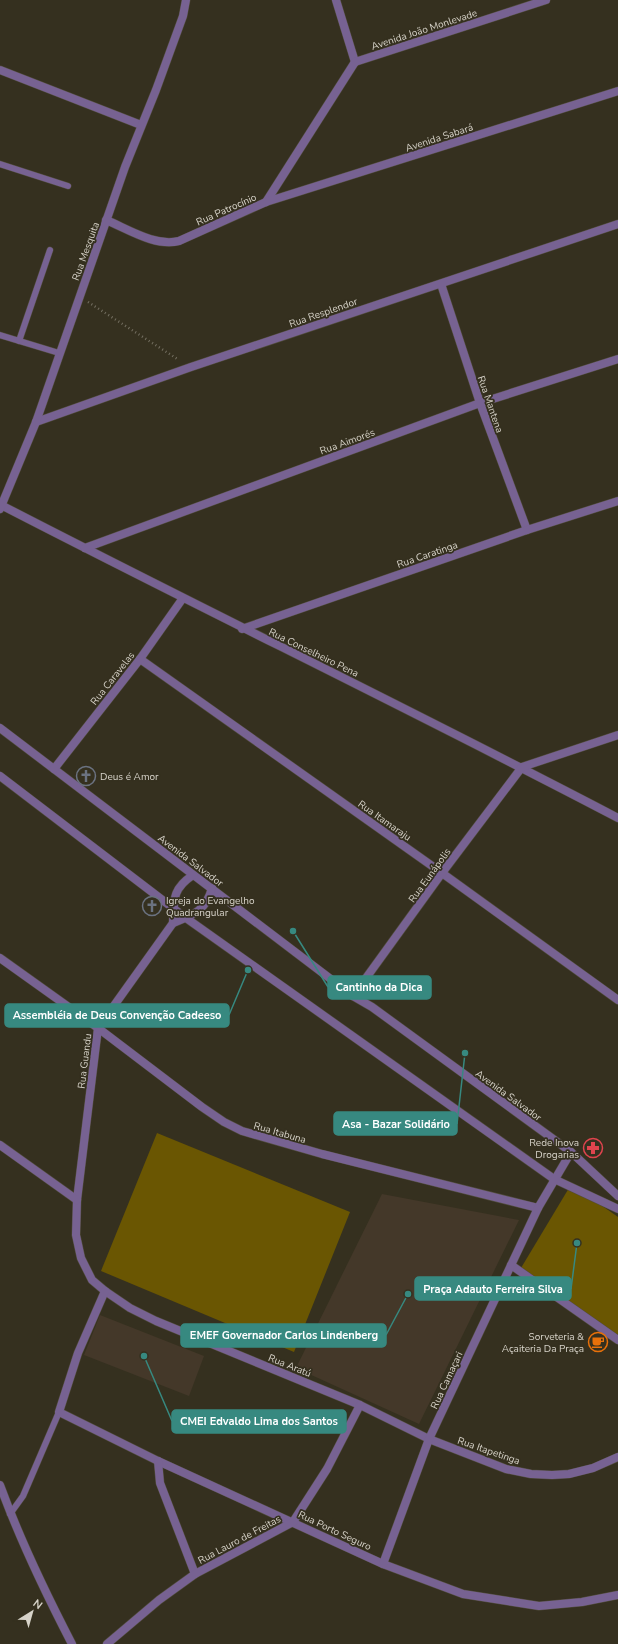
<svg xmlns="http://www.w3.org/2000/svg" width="618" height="1644" font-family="'Nunito Sans',sans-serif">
  <rect width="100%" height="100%" fill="#35301f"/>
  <!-- education -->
  <g fill="#443829">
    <path d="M 382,1194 L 519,1220 L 419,1424 L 296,1368 Z"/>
    <path d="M 100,1315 L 204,1356 L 189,1396 L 84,1355 Z"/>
  </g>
  <!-- green -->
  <g fill="#6a5602">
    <path d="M 157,1133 L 350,1212 L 294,1352 L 101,1271 Z"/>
    <path d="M 569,1188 L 584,1193 L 618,1217 L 618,1337 L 521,1268 Z"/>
  </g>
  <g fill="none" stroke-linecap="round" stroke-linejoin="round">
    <!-- service casing -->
    <g stroke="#524d3e" stroke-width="7">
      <g id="service">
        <path d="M 0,164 L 68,186"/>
        <path d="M 0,335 L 59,353"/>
        <path d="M 19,341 L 50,250"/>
        <path d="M 10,1514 L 23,1496 L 59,1412"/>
      </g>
    </g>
    <!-- minor casing -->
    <g stroke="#524d3e" stroke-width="9">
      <g id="minor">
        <path d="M 336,0 L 355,62"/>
        <path d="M 355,62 L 546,0"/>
        <path d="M 0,70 L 141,125"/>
        <path d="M 266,202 L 355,62"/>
        <path d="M 106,220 C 128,229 155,247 179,241 L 266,202 L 618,91"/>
        <path d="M 441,284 L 480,403 L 527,530"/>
        <path d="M 36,422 L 191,367 L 618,224"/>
        <path d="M 1,505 C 206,611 414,711 618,818"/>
        <path d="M 0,509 L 36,422 L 125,167 L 156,90 L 183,16 L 186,0"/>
        <path d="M 85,548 L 480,403 L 618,359"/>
        <path d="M 242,629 L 527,530 L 618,501"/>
        <path d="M 140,659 L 442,873 L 618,1000"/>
        <path d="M 0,728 L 353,996 L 372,1007 L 571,1152 L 618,1196"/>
        <path d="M 54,769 L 140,659 L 183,598"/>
        <path d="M 0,776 L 186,918 L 554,1179 L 618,1209"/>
        <path d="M 212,888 C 206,911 193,915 173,923 L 98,1028 L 77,1200 L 76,1235 L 81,1258 L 92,1280 L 105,1291 L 130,1308 L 156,1321 L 360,1405 L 429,1439 L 506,1469 L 531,1474 L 552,1475 L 569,1474 L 593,1468 L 618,1457"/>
        <path d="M 173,923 C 174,900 172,889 193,875"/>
        <path d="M 0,958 L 98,1028 L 202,1107 L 224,1122 L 242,1131 L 322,1154 L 538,1208 L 571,1152"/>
        <path d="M 353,996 L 442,873 L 522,767 L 618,735"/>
        <path d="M 0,1145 L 77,1200"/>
        <path d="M 511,1265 L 618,1340"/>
        <path d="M 105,1291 L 78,1353 L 59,1412 L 158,1461 L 383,1564 L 463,1594 L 539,1606 L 582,1602 L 618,1595"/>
        <path d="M 158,1461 L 160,1483 L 195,1574"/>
        <path d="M 0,1485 C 20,1540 45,1592 72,1644"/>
        <path d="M 383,1564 L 429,1439 L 538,1208"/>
        <path d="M 107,1644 L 159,1600 L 195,1574 L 293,1522 L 327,1469 L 360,1405"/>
      </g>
    </g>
    <!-- path -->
    <path stroke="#746f61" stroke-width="2.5" stroke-dasharray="1 3" stroke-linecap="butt" d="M 88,302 L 179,360"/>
    <!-- service -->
    <use href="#service" stroke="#776292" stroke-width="6"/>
    <!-- minor -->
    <use href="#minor" stroke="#776292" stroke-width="8"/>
  </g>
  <!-- icons -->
  <defs>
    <g id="church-ring" transform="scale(1)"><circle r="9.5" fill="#35301f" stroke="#6b7280" stroke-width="1.5"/><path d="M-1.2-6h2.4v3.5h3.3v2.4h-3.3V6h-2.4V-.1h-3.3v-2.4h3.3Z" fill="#6b7280"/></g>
    <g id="pharmacy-ring" transform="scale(1)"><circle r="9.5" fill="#35301f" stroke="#e0444e" stroke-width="1.5"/><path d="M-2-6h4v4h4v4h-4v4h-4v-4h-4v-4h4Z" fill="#e0444e"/></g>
    <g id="cafe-ring" transform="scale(1)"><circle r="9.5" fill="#35301f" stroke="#e8710a" stroke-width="1.5"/><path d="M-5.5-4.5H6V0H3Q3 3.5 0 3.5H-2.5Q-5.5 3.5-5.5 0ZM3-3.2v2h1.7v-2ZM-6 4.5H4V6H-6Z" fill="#e8710a"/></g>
  </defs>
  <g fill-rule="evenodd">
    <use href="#church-ring" x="86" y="776"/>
    <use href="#church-ring" x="152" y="906"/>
    <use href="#pharmacy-ring" x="593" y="1148"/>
    <use href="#cafe-ring" x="598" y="1342"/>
  </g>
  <g text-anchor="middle" stroke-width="3.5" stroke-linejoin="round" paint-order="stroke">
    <!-- street labels -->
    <g font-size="10" fill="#d7d3c9" stroke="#35301f">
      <text transform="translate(424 29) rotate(-18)" y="4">Avenida João Monlevade</text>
      <text transform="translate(439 137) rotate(-18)" y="4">Avenida Sabará</text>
      <text transform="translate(226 209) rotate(-24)" y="4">Rua Patrocínio</text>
      <text transform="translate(85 251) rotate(-70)" y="4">Rua Mesquita</text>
      <text transform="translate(323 312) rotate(-19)" y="4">Rua Resplendor</text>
      <text transform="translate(491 404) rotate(71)" y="4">Rua Mantena</text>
      <text transform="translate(347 441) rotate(-20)" y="4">Rua Aimorés</text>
      <text transform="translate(427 554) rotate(-19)" y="4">Rua Caratinga</text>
      <text transform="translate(314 652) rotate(26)" y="4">Rua Conselheiro Pena</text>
      <text transform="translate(112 678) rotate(-52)" y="4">Rua Caravelas</text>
      <text transform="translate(385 820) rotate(35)" y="4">Rua Itamaraju</text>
      <text transform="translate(191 860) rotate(37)" y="4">Avenida Salvador</text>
      <text transform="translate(429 875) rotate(-54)" y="4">Rua Eunápolis</text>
      <text transform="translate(84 1061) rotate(-83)" y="4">Rua Guandu</text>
      <text transform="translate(509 1095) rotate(36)" y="4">Avenida Salvador</text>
      <text transform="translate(280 1132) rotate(16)" y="4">Rua Itabuna</text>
      <text transform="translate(290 1365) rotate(22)" y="4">Rua Aratú</text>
      <text transform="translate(446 1380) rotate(-65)" y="4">Rua Camaçari</text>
      <text transform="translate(489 1450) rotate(19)" y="4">Rua Itapetinga</text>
      <text transform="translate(335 1530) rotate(25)" y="4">Rua Porto Seguro</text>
      <text transform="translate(239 1539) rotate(-28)" y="4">Rua Lauro de Freitas</text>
    </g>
    <!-- poi labels -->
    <g font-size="10" fill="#d7d3c9" stroke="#35301f" text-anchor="start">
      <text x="100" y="780">Deus é Amor</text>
      <text x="166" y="904">Igreja do Evangelho<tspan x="166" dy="12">Quadrangular</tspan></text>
      <text x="579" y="1146" text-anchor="end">Rede Inova<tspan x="579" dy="12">Drogarias</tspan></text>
      <text x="584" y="1340" text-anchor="end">Sorveteria &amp;<tspan x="584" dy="12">Açaiteria Da Praça</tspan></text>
    </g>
  </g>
  <!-- callouts -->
  <path fill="none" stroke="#378980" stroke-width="1.5" d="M293 931L328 987M248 970L229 1015M465 1053L457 1124M577 1243L571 1289M408 1294L386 1335M144 1356L172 1421"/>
  <g fill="#378980" stroke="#35301f" stroke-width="1.5">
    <circle cx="293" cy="931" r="4"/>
    <circle cx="248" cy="970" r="4"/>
    <circle cx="465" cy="1053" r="4"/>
    <circle cx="577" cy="1243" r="4"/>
    <circle cx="408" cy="1294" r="4"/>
    <circle cx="144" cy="1356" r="4"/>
  </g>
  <g fill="#378980" stroke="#378980" stroke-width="1.5">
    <rect x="328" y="976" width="103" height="23" rx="4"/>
    <rect x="5" y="1004" width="224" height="23" rx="4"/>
    <rect x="334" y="1112" width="123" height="23" rx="4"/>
    <rect x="415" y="1277" width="156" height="23" rx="4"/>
    <rect x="181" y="1324" width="205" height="23" rx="4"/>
    <rect x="172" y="1410" width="174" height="23" rx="4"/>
  </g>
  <g font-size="11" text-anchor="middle" font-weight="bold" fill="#fff">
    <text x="379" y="991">Cantinho da Dica</text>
    <text x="117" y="1019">Assembléia de Deus Convenção Cadeeso</text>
    <text x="396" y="1128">Asa - Bazar Solidário</text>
    <text x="493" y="1293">Praça Adauto Ferreira Silva</text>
    <text x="284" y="1339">EMEF Governador Carlos Lindenberg</text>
    <text x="259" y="1425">CMEI Edvaldo Lima dos Santos</text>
  </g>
  <!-- north arrow -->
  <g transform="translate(32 1612) rotate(37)" stroke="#35301f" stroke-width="3" paint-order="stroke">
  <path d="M0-3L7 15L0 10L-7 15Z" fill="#d7d3c9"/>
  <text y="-6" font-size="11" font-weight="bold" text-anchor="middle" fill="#d7d3c9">N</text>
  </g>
</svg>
